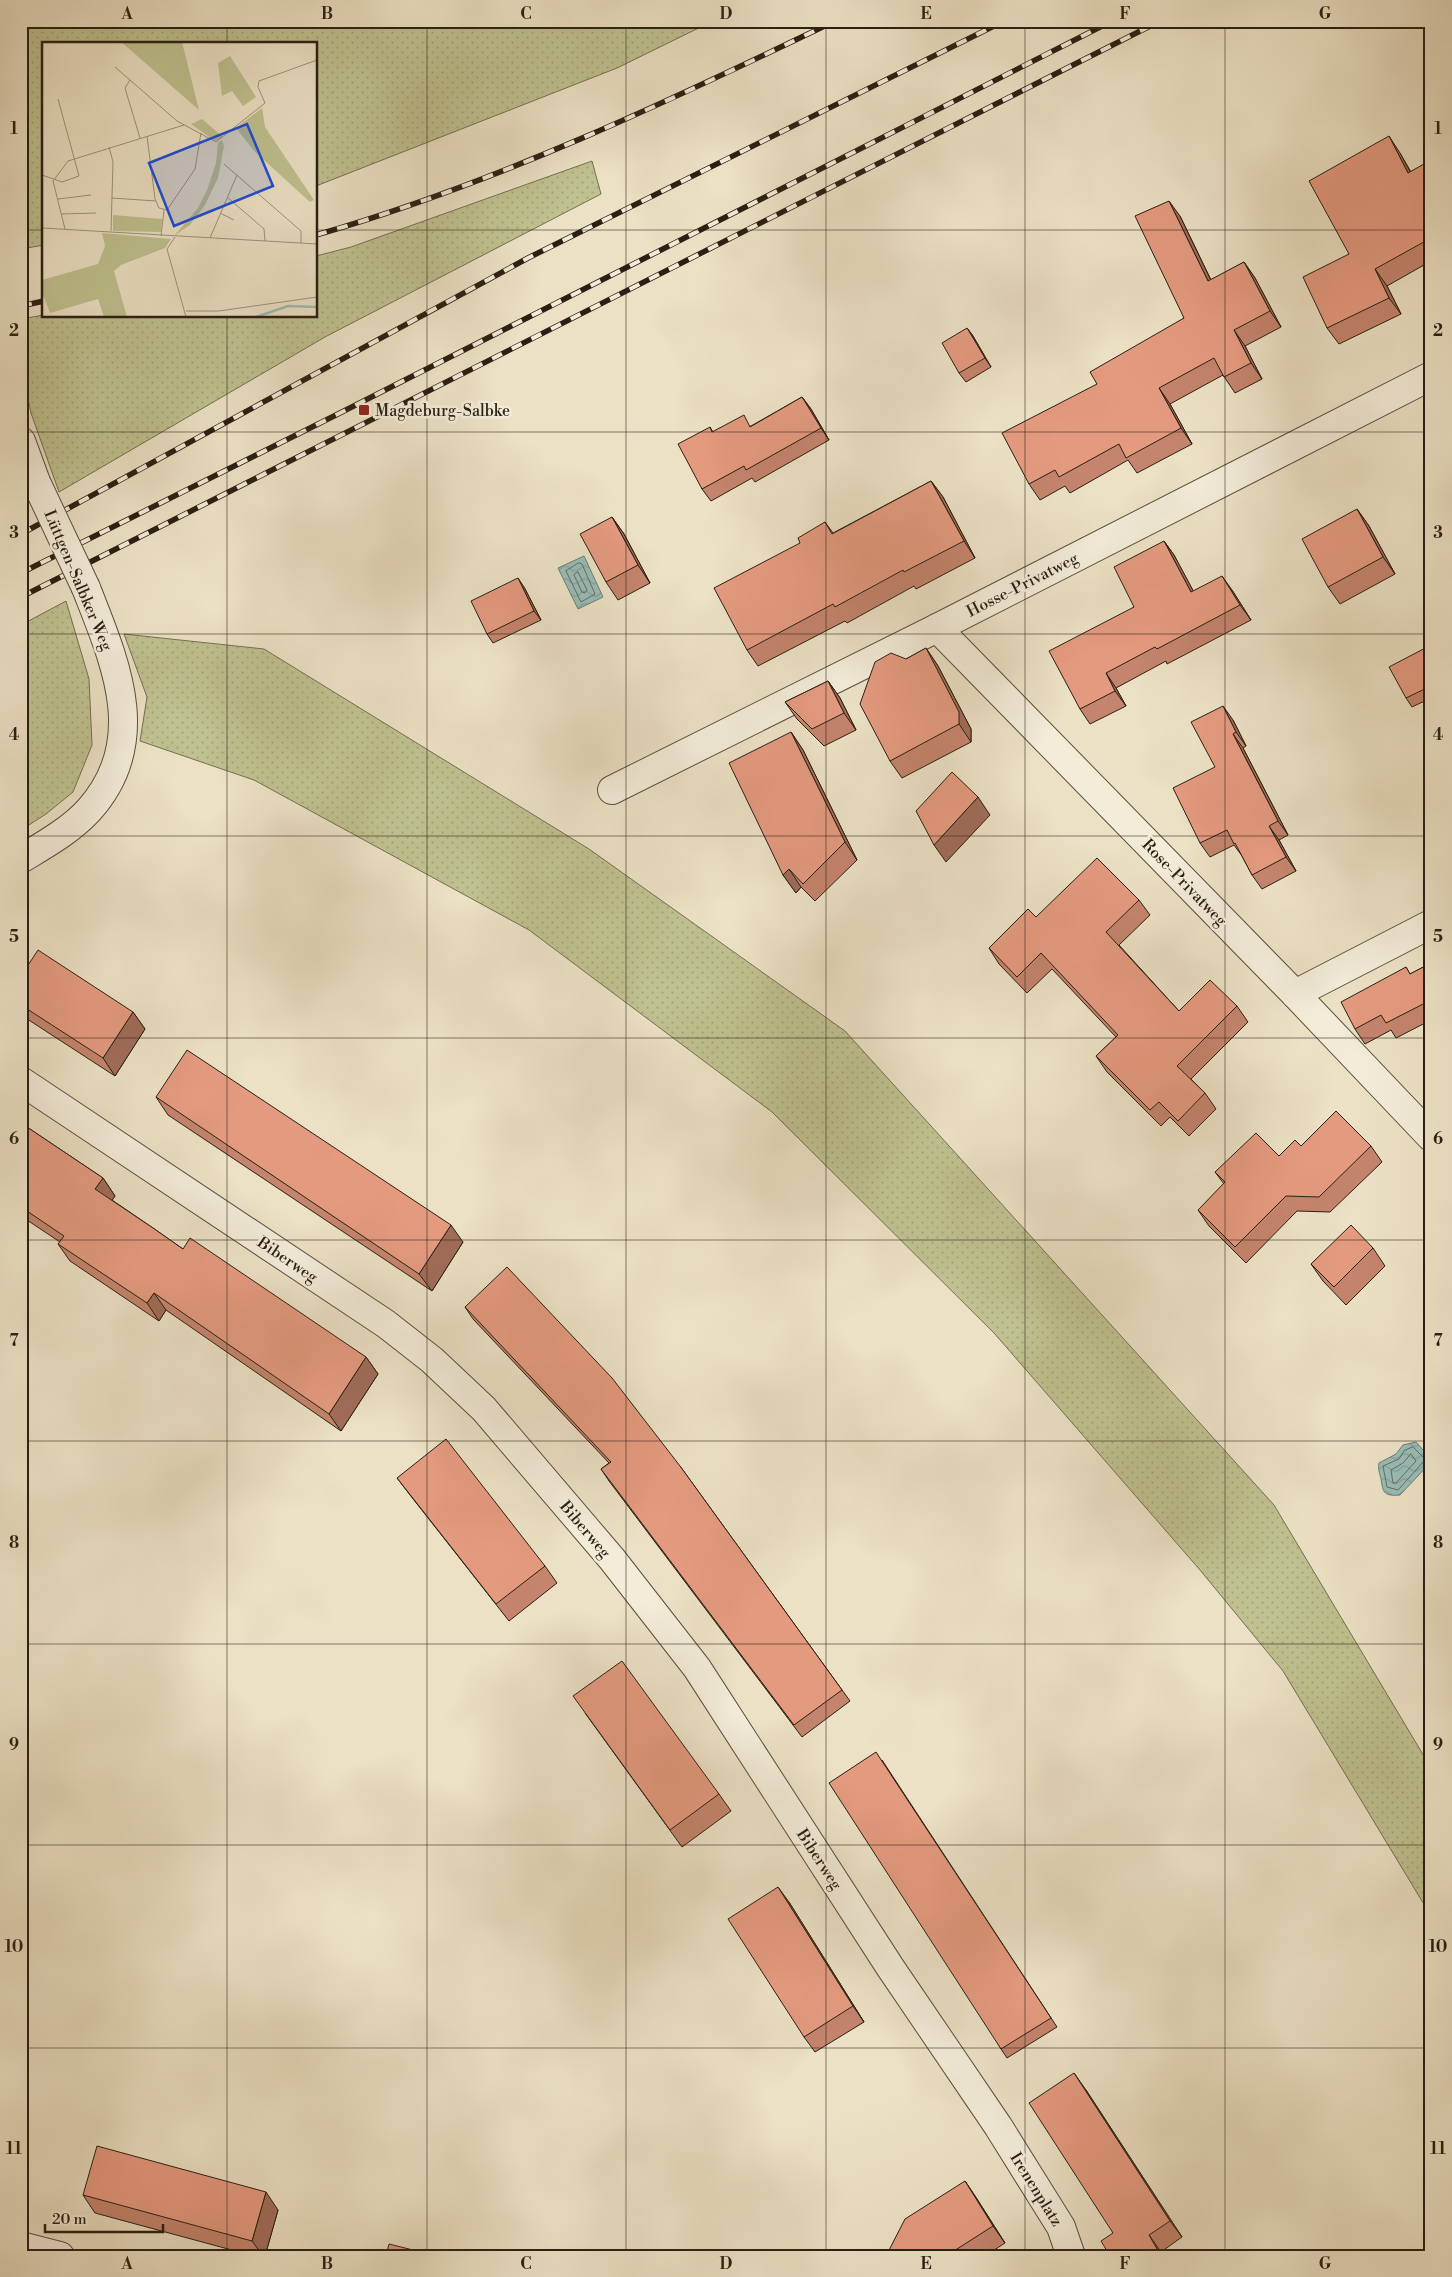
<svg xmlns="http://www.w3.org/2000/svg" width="1452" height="2277" font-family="'Libre Bodoni',serif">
  <defs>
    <pattern id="green-dots" width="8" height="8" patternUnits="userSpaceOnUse" patternTransform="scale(1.25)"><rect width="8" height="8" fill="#bfc190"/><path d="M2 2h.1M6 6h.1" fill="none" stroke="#a4a57b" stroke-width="1.8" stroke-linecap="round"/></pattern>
    <pattern id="water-waves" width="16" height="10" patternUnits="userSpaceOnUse" patternTransform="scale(1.25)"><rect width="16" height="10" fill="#99bdb8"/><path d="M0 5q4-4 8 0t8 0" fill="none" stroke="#84a29d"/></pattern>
  </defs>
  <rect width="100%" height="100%" fill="#ece1c5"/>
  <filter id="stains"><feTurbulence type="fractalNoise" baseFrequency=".004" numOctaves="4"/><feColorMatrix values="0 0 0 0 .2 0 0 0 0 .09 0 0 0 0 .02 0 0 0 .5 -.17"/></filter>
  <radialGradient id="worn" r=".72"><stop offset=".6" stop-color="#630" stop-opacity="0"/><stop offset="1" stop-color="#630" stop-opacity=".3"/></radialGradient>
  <!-- green -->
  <g fill="url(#green-dots)" stroke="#747051">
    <path d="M 21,21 L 713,21 L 617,68 L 316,186 L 316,44 L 44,44 L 44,245 L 21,249 Z"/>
    <path d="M 592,161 L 601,194 L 325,337 L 59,492 L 31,413 L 21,365 L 21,319 L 44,315 L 316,316 L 316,256 L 351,247 Z"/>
    <path d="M 66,601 L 89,679 L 92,745 L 73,792 L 46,814 L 21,830 L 21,625 Z"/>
    <path d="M 124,634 L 264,649 L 589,849 L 845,1031 L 1274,1505 L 1431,1768 L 1431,1916 L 1283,1671 L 1200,1570 L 994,1333 L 772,1112 L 529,930 L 254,780 L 140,741 L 147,697 Z"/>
  </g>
  <!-- water -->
  <g fill="url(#water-waves)" stroke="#6d7e76">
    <path d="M 584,556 L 603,597 L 578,609 L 558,568 Z"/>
    <path d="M 1416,1442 L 1431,1459 L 1431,1462 L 1400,1495 C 1379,1497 1384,1488 1380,1475 C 1379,1470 1378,1469 1379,1463 L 1396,1454 L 1403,1445 Z"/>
  </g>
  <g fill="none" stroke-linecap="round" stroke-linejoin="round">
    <!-- shore -->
    <g stroke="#626e65" stroke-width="1">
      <path d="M 579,563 L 582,564 L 595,594 L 581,602 L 566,571 Z"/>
      <path d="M 578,572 L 587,590 L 585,593 L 582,592 L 574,575 Z"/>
      <path d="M 1413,1447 L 1424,1458 L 1424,1461 L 1398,1490 L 1387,1487 L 1383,1466 L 1399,1459 L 1404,1451 Z"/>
      <path d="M 1411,1454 L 1416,1461 L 1396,1483 L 1393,1483 L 1391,1470 L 1403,1463 Z"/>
    </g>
    <!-- minor casing -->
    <g stroke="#5a503f" stroke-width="30">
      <g id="minor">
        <path d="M 21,441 L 36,482"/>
        <path d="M 937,628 L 1295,994 L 1431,1137"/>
        <path d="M 612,790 L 937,628 L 1431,376"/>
        <path d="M 21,859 C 44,845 71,830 89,810 C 151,741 115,662 86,588"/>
        <path d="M 1295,994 L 1431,924"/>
        <path d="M 21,1081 L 386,1324 L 432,1360 L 484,1409 L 612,1559 L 697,1668 L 890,1967 L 998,2126 L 1061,2227 L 1071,2256"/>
        <path d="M 21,2246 L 60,2256"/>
      </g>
    </g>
    <!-- minor -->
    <use href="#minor" stroke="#f3ecd9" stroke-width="28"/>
    <!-- rail casing -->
    <g stroke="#2a1f12" stroke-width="5.5">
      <g id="rail">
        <path d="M 316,235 C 497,183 667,102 835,21"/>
        <path d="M 21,306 L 44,301"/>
        <path d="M 21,534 L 528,258 L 1004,21"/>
        <path d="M 21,573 L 336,415 L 1112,21"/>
        <path d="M 21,597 L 1160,21"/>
      </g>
    </g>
    <!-- rail -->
    <use href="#rail" stroke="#f3ecd9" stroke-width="4" stroke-dasharray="11" stroke-linecap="butt"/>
    <!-- minor-bridge casing -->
    <g stroke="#5a503f" stroke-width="30" stroke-linecap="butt">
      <path id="minor-bridge" d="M 36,482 L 86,588"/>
    </g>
    <!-- minor-bridge -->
    <use href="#minor-bridge" stroke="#f3ecd9" stroke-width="28"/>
  </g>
  <!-- wall -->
  <g fill="#c4846d" stroke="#2a1f12">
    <path d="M 1400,153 L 1411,172 L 1431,160 L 1431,261 L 1387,286 L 1401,314 L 1339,344 L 1327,328 L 1349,254 Z"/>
    <path d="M 1180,216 L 1211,280 L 1244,262 L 1255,278 L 1281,327 L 1245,346 L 1262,379 L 1235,393 L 1223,375 L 1170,404 L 1192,444 L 1137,473 L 1128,460 L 1070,493 L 1065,486 L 1040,500 L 1029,484 L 1097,384 L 1184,318 Z"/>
    <path d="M 967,328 L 973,336 L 991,367 L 966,382 L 959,373 Z"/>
    <path d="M 802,397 L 811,409 L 829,440 L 755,482 L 752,478 L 711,501 L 702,489 L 710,427 L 713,432 L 751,426 Z"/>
    <path d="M 931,481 L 943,497 L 975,558 L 916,589 L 914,586 L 847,623 L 845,621 L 758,666 L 747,650 L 800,543 L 825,522 L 833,533 Z"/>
    <path d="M 1357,509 L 1369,526 L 1395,574 L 1340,604 L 1328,587 Z"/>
    <path d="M 612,517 L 624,534 L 650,583 L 618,600 L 606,582 Z"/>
    <path d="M 1164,541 L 1174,555 L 1193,591 L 1232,590 L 1251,620 L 1167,664 L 1166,661 L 1116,688 L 1126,706 L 1090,724 L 1080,709 L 1134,607 Z"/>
    <path d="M 524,587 L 541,620 L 493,643 L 487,634 Z"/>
    <path d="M 1431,645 L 1431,698 L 1412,707 L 1406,698 Z"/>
    <path d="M 926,648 L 938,666 L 971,729 L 971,742 L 902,778 L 890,761 L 906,659 Z"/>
    <path d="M 828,681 L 840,698 L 856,730 L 824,746 L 797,719 L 785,702 Z"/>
    <path d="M 1233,720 L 1246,746 L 1243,748 L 1288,835 L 1279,840 L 1296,871 L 1262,889 L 1252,875 L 1242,856 L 1234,845 L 1210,857 L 1200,843 Z"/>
    <path d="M 791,732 L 803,750 L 857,860 L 815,901 L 801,887 L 796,893 L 783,875 Z"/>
    <path d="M 1139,900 L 1150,915 L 1119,945 L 1179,1011 L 1237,1006 L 1248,1022 L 1191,1079 L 1205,1093 L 1216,1109 L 1189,1136 L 1170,1117 L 1161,1126 L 1107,1072 L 1096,1056 L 1116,1037 L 1052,969 L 1027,993 L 999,964 L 989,948 L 1036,917 Z"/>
    <path d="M 1431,963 L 1431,1020 L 1396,1038 L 1391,1030 L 1365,1044 L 1355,1029 L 1406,967 L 1410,974 Z"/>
    <path d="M 21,976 L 133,1012 L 145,1029 L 115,1076 L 21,1015 Z"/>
    <path d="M 156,1097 L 463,1242 L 432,1291 L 168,1115 Z"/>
    <path d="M 21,1123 L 103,1178 L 115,1196 L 112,1200 L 153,1228 L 183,1249 L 366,1357 L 378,1374 L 341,1431 L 166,1310 L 159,1321 L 70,1261 L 58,1244 L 60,1242 L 21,1216 Z"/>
    <path d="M 1301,1146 L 1371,1146 L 1382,1162 L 1330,1212 L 1297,1211 L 1246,1263 L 1209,1226 L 1198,1210 L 1224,1184 L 1215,1172 L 1279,1156 Z"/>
    <path d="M 1373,1248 L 1385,1266 L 1346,1305 L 1323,1281 L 1311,1264 Z"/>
    <path d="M 465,1307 L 680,1466 L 850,1701 L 802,1737 L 609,1481 L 601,1469 L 609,1463 L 473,1319 Z"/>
    <path d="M 397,1478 L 545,1566 L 557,1583 L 509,1621 L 410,1495 Z"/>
    <path d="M 585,1713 L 719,1794 L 731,1811 L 682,1847 Z"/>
    <path d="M 882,1760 L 1057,2027 L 1007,2058 L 1001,2049 Z"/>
    <path d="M 789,1902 L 864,2022 L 815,2052 L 804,2037 Z"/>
    <path d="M 1086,2090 L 1182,2237 L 1161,2252 L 1163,2256 L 1110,2256 L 1113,2233 Z"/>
    <path d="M 965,2181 L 977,2199 L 1005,2243 L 985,2256 L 886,2256 Z"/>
    <path d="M 83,2195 L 278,2210 L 265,2256 L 254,2256 L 95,2213 Z"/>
  </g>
  <!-- shaded-wall -->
  <g fill="#a06c59" stroke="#2a1f12">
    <path d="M 1389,136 L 1400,153 L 1420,190 L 1408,173 Z"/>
    <path d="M 1169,201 L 1180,216 L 1219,297 L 1208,281 Z"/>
    <path d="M 1244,262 L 1255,278 L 1281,327 L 1270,311 Z"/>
    <path d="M 1375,269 L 1387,286 L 1401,314 L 1389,298 Z"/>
    <path d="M 967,328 L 973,336 L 991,367 L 985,358 Z"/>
    <path d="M 1234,330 L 1245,346 L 1262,379 L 1251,363 Z"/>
    <path d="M 1159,388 L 1170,404 L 1192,444 L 1181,428 Z"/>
    <path d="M 802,397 L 811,409 L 829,440 L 821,428 Z"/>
    <path d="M 931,481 L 943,497 L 975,558 L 964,541 Z"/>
    <path d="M 1357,509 L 1369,526 L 1395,574 L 1383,557 Z"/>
    <path d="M 612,517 L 624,534 L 650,583 L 638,565 Z"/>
    <path d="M 1164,541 L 1174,555 L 1202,607 L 1191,592 Z"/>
    <path d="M 1222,576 L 1232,590 L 1251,620 L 1240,605 Z"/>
    <path d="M 518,578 L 524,587 L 541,620 L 534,611 Z"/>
    <path d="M 926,648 L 938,666 L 971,729 L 971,742 L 959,724 Z"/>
    <path d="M 1106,673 L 1116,688 L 1126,706 L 1115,691 Z"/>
    <path d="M 828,681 L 840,698 L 856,730 L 844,713 Z"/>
    <path d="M 1223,706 L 1233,720 L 1246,746 L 1236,732 Z"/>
    <path d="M 791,732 L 803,750 L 857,860 L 845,842 Z"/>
    <path d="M 1233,734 L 1243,748 L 1288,835 L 1278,821 Z"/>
    <path d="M 978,797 L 990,815 L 946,862 L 934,845 Z"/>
    <path d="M 1269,826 L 1279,840 L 1296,871 L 1286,857 Z"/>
    <path d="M 789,869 L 801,887 L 796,893 L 783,875 Z"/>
    <path d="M 133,1012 L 145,1029 L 115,1076 L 103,1058 Z"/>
    <path d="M 103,1178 L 115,1196 L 108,1206 L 95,1189 Z"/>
    <path d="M 451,1225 L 463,1242 L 432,1291 L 419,1274 Z"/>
    <path d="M 154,1293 L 166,1310 L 159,1321 L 147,1303 Z"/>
    <path d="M 366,1357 L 378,1374 L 341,1431 L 329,1414 Z"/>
    <path d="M 778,1887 L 789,1902 L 864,2022 L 853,2006 Z"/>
    <path d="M 1074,2073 L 1086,2090 L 1182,2237 L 1170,2221 Z"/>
    <path d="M 965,2181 L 977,2199 L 1005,2243 L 993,2226 Z"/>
    <path d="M 266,2192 L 278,2210 L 265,2256 L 263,2256 L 252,2241 Z"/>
    <path d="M 1149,2235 L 1161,2252 L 1163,2256 L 1161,2256 Z"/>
  </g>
  <!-- building -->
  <g fill="#e49a7f" stroke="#2a1f12">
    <path d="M 1389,136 L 1408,173 L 1431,160 L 1431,238 L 1375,269 L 1389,298 L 1327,328 L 1303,277 L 1349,254 L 1309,181 Z"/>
    <path d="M 1169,201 L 1208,281 L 1244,262 L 1270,311 L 1234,330 L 1251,363 L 1224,377 L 1214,358 L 1159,388 L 1181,428 L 1126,458 L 1119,444 L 1059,477 L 1055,470 L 1029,484 L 1002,433 L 1097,384 L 1090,372 L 1184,318 L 1135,216 Z"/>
    <path d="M 967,328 L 985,358 L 959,373 L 942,343 Z"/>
    <path d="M 802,397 L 821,428 L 746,470 L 744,466 L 702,489 L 678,444 L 710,427 L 712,432 L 744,415 L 750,427 Z"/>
    <path d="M 931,481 L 964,541 L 904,572 L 903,570 L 835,607 L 833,604 L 747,650 L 714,588 L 800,543 L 798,538 L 825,522 L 832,534 Z"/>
    <path d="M 1357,509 L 1383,557 L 1328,587 L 1302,539 Z"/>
    <path d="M 612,517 L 638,565 L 606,582 L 580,534 Z"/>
    <path d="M 1164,541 L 1191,592 L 1222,576 L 1240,605 L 1157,649 L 1155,647 L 1106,673 L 1115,691 L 1080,709 L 1049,651 L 1134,607 L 1114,567 Z"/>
    <path d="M 518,578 L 534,611 L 487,634 L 471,601 Z"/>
    <path d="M 1431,645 L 1431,686 L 1406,698 L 1389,667 Z"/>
    <path d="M 926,648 L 959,712 L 959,724 L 890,761 L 860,704 L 875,662 L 891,653 L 906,659 Z"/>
    <path d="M 828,681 L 844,713 L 812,729 L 785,702 Z"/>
    <path d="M 1223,706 L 1236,732 L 1233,734 L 1278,821 L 1269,826 L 1286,857 L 1252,875 L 1235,843 L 1234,844 L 1227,830 L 1200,843 L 1173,788 L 1215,767 L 1191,722 Z"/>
    <path d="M 791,732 L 845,842 L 803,884 L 789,869 L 783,875 L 729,763 Z"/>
    <path d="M 952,772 L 978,797 L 934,845 L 916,811 Z"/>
    <path d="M 1097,858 L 1139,900 L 1106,932 L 1179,1011 L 1210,980 L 1237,1006 L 1177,1066 L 1205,1093 L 1178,1121 L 1159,1102 L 1150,1110 L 1096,1056 L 1118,1035 L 1041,953 L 1017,977 L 989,948 L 1028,909 L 1036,917 Z"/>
    <path d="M 38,950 L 133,1012 L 103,1058 L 21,1005 L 21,976 Z"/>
    <path d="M 1431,963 L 1431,1000 L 1386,1023 L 1381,1015 L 1355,1029 L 1341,1002 L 1406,967 L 1410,974 Z"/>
    <path d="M 187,1050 L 451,1225 L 419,1274 L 156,1097 Z"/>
    <path d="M 1336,1111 L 1371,1146 L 1319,1197 L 1286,1196 L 1235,1247 L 1198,1210 L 1225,1182 L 1215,1172 L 1256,1133 L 1279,1156 L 1295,1140 L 1301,1146 Z"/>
    <path d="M 21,1123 L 103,1178 L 95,1189 L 153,1228 L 183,1249 L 190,1238 L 366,1357 L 329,1414 L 154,1293 L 147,1303 L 58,1244 L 64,1236 L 21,1207 Z"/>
    <path d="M 1351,1225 L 1373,1248 L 1334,1287 L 1311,1264 Z"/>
    <path d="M 507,1267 L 612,1378 L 680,1466 L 842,1690 L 794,1725 L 601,1469 L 611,1462 L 465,1307 Z"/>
    <path d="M 1431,1324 L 1431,1334 L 1426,1328 Z"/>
    <path d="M 446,1439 L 545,1566 L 496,1604 L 397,1478 Z"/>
    <path d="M 622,1661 L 719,1794 L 670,1830 L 573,1696 Z"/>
    <path d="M 876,1752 L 1051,2018 L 1001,2049 L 829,1783 Z"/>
    <path d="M 778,1887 L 853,2006 L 804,2037 L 728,1919 Z"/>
    <path d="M 1074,2073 L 1170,2221 L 1149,2235 L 1161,2256 L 1110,2256 L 1101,2241 L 1113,2233 L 1029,2103 Z"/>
    <path d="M 97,2146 L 266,2192 L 252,2241 L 83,2195 Z"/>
    <path d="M 965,2181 L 993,2226 L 946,2256 L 886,2256 L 905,2219 Z"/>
    <path d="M 389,2244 L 437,2256 L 386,2256 Z"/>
  </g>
  <!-- grid -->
  <path fill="none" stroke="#2a1f12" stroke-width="1" stroke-opacity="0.55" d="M 227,21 L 227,44M 427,21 L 427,2256M 626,21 L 626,2256M 826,21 L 826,2256M 1025,21 L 1025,2256M 1225,21 L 1225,2256M 21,230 L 44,230M 316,230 L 1431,230M 227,316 L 227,2256M 21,432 L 1431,432M 21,634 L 1431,634M 21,836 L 1431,836M 21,1038 L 1431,1038M 21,1240 L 1431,1240M 21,1441 L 1431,1441M 21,1644 L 1431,1644M 21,1845 L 1431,1845M 21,2048 L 1431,2048"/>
  <!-- markers -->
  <rect fill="#8f2418" stroke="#f3ecd9" stroke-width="2" x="358" y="404" width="12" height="12" rx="2.5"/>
  <g text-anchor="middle" stroke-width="5" stroke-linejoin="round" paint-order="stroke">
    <!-- poi labels -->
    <g font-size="16" fill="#2a1f12" stroke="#f3ecd9" text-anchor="start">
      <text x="375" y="416">Magdeburg-Salbke</text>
    </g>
    <!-- street labels -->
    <g font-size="16" fill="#2a1f12" stroke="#f3ecd9">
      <text transform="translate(79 580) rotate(67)" y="6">Lüttgen-Salbker Weg</text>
      <text transform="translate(1022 584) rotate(-27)" y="6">Hosse-Privatweg</text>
      <text transform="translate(1185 882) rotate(46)" y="6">Rose-Privatweg</text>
      <text transform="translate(288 1259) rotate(34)" y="6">Biberweg</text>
      <text transform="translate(586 1529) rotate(50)" y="6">Biberweg</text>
      <text transform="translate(820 1859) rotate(57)" y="6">Biberweg</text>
      <text transform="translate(1037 2189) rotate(58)" y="6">Irenenplatz</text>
    </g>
  </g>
  <!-- overview -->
  <g transform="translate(42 42)">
    <rect width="275" height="275" fill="#ece1c5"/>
    <path d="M 79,0 L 140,0 L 157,68 L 85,5 ZM 188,14 L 214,55 L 201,64 L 190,49 L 180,54 L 176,21 ZM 220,66 L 223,85 L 272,158 L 268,160 L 213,110 L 194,86 ZM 160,77 L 181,95 L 173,99 L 149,82 ZM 180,98 L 182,104 L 176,136 L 163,163 L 148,183 L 132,194 L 156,166 L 165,148 L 174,121 L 176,101 ZM 71,173 L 120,177 L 119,190 L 71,189 ZM 60,191 L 129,197 L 123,206 L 79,223 L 72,229 L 85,275 L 62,275 L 56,257 L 8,271 L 0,250 L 0,238 L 56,222 L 63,204 Z" fill="#bfc190"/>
    <path fill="none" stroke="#99bdb8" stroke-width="2.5" d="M 214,275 L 246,264 L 275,265"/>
    <path fill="none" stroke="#9e937d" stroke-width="1" d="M 73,25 L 135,79 L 174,100 L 223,61 L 216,45 L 217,39 L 275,18M 88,38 L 83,46 L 98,96M 105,94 L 113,157 L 117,166 L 125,168 L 153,127 L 159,91M 67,105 L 71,120 L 69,189M 182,122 L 259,189 L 259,201M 0,133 L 20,140 L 37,134 L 16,57M 185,155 L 222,187 L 223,199M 70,156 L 114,159M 16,157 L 49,153M 178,171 L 192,178M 20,172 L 54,171M 0,186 L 275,202M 23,187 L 11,139 L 26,119 L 142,83M 119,194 L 122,168M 133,195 L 125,207 L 144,275M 168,196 L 195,133M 144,269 L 177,269 L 275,255"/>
    <path fill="#1d4ed8" fill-opacity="0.15" stroke="#1d4ed8" stroke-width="2.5" d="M 205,82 L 231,144 L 132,184 L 107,121 Z"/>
    <rect width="275" height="275" fill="none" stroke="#2a1f12" stroke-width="2.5"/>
  </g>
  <!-- margin -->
  <rect width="1452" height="2277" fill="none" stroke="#ece1c5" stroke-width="55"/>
  <!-- scale -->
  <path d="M45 2224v8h118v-8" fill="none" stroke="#2a1f12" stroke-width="2.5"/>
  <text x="52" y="2224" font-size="15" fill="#2a1f12" stroke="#f3ecd9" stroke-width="4" paint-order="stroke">20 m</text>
  <rect x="28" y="28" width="1396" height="2222" fill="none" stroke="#2a1f12" stroke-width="2"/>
  <g font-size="16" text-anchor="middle" font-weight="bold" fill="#2a1f12">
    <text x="127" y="19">A</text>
    <text x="327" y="19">B</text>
    <text x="526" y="19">C</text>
    <text x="726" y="19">D</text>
    <text x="926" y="19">E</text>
    <text x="1125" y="19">F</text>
    <text x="1325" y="19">G</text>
    <text x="14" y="134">1</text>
    <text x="1438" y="134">1</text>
    <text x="14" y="336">2</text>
    <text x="1438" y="336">2</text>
    <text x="14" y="538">3</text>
    <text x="1438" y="538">3</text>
    <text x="14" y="740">4</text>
    <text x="1438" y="740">4</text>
    <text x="14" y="942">5</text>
    <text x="1438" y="942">5</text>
    <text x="14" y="1144">6</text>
    <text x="1438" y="1144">6</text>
    <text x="14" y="1346">7</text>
    <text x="1438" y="1346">7</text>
    <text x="14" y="1548">8</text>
    <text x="1438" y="1548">8</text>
    <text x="14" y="1750">9</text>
    <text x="1438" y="1750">9</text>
    <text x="14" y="1952">10</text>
    <text x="1438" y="1952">10</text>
    <text x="14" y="2154">11</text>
    <text x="1438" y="2154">11</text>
    <text x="127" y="2269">A</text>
    <text x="327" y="2269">B</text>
    <text x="526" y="2269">C</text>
    <text x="726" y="2269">D</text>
    <text x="926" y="2269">E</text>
    <text x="1125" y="2269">F</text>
    <text x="1325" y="2269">G</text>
  </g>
  <rect width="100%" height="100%" filter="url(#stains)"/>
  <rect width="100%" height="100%" fill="url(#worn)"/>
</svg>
